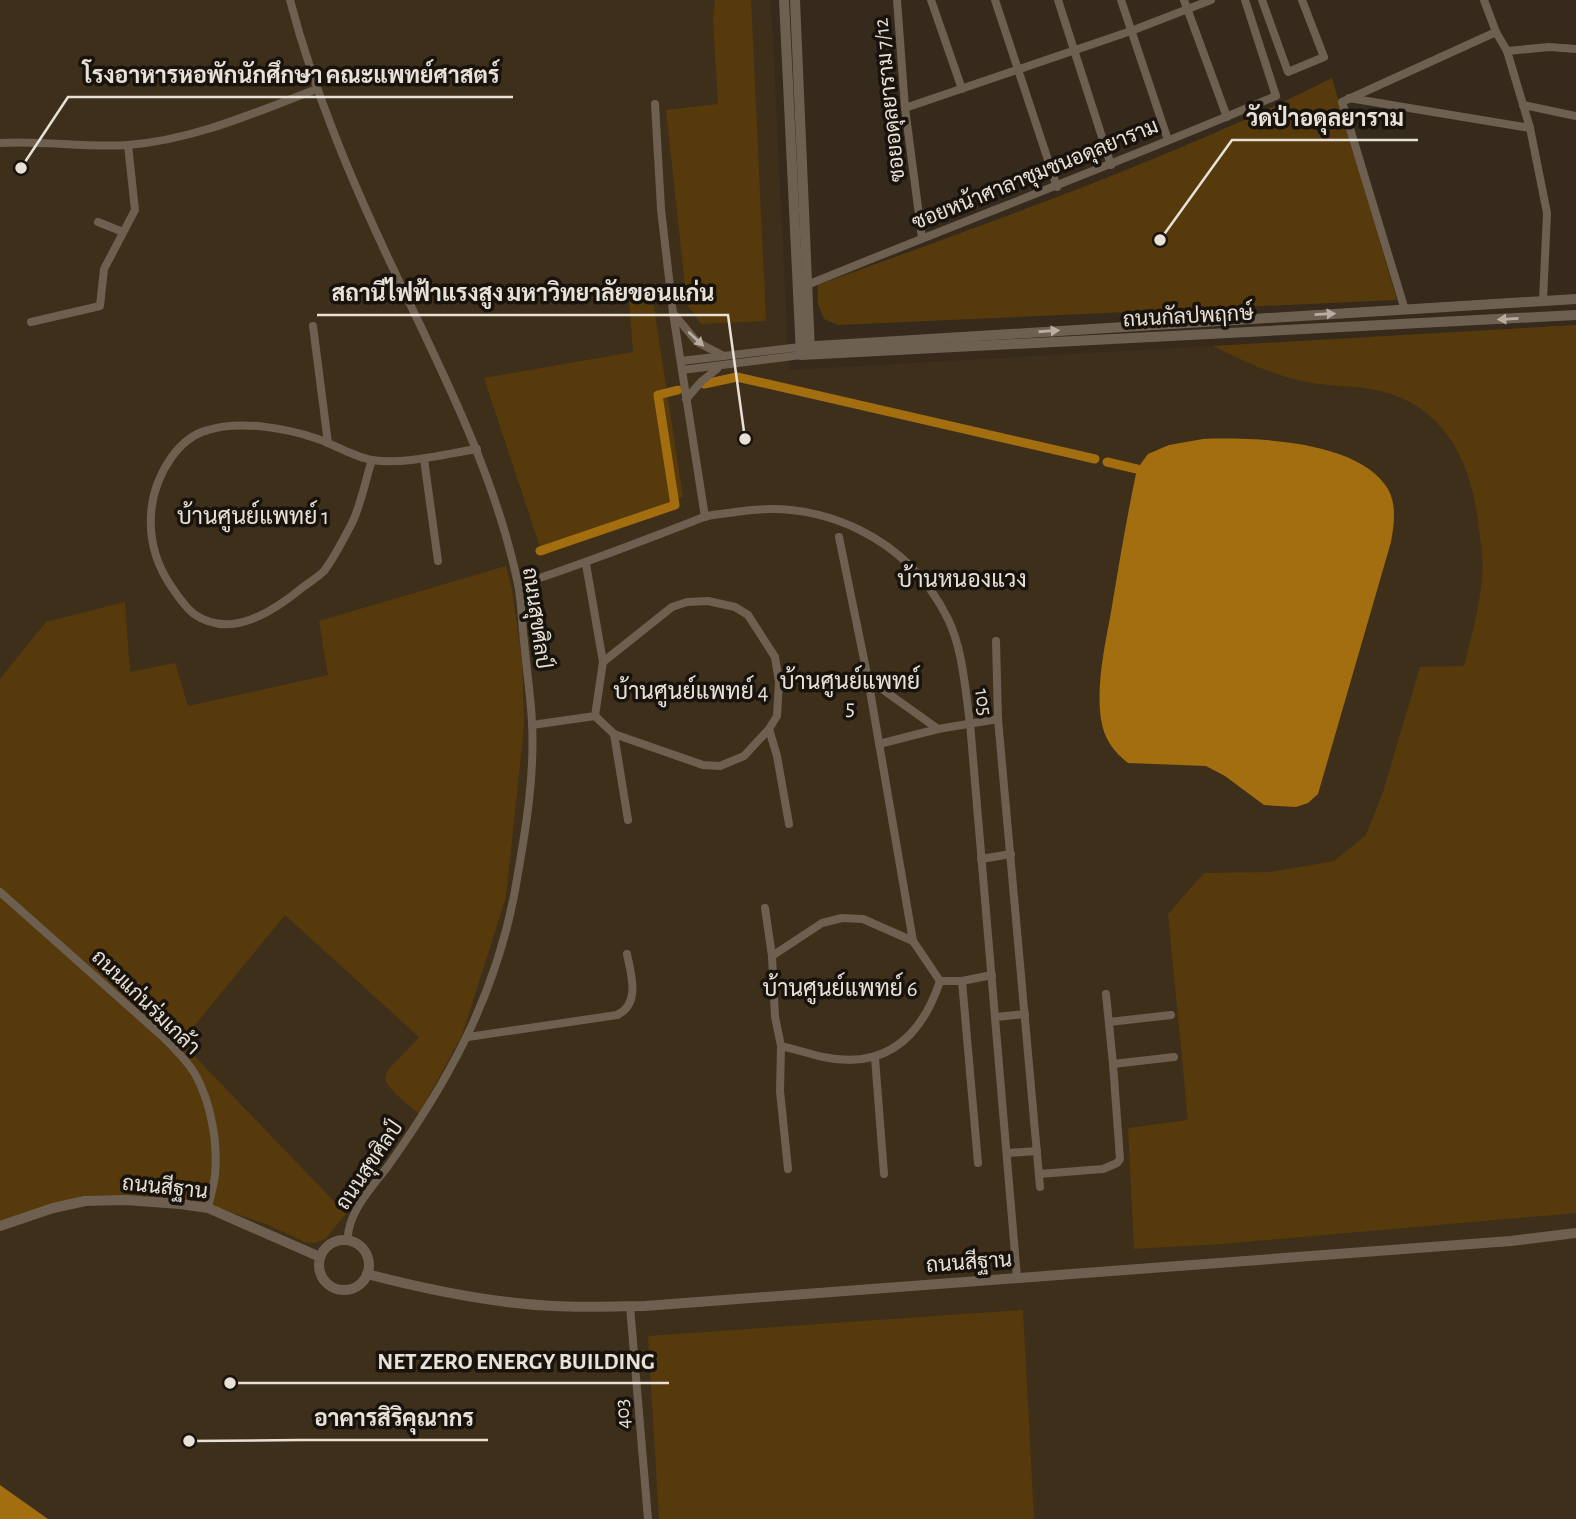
<svg xmlns="http://www.w3.org/2000/svg" width="1576" height="1519" font-family="'Alegreya Sans',Sarabun,sans-serif">
  <rect width="100%" height="100%" fill="#352a1b"/>
  <!-- built -->
  <path fill="#3e2f1a" d="M 0,0 L 771,0 L 789,370 L 1576,325 L 1576,1519 L 0,1519 Z"/>
  <!-- green -->
  <g fill="#563a0c">
    <path d="M 715,0 L 751,0 L 766,321 L 701,324 L 687,304 L 666,110 L 718,104 L 713,20 Z"/>
    <path d="M 1332,78 L 1397,300 L 838,325 L 824,319 L 818,304 L 818,285 C 991,222 1166,161 1332,78 Z"/>
    <path d="M 628,287 L 651,288 L 683,497 L 543,556 L 484,378 L 633,352 Z"/>
    <path d="M 1576,325 L 1576,1213 L 1220,1244 L 1134,1249 L 1128,1128 L 1188,1120 L 1168,914 L 1204,873 L 1271,872 L 1334,861 L 1366,835 L 1383,792 L 1420,667 L 1464,666 C 1471,637 1480,607 1482,577 C 1484,562 1481,544 1479,529 C 1473,467 1448,408 1381,391 C 1356,385 1328,387 1302,381 C 1270,374 1242,360 1213,346 Z"/>
    <path d="M 506,566 L 512,590 L 522,660 L 524,727 L 506,897 L 462,1035 L 419,1114 C 368,1071 381,1081 419,1037 L 285,915 L 181,1042 L 346,1214 L 325,1239 L 314,1243 L 305,1242 L 266,1224 L 195,1200 L 85,1201 L 0,1226 L 0,679 L 46,622 L 125,602 L 130,672 L 175,663 L 188,706 L 328,675 L 319,621 Z"/>
    <path d="M 1023,1310 L 1034,1519 L 659,1519 L 648,1336 Z"/>
  </g>
  <!-- water -->
  <g fill="#a36e10">
    <path d="M 1203,439 C 1254,437 1359,440 1388,489 C 1397,505 1394,525 1391,542 L 1318,794 L 1308,803 L 1296,807 L 1264,805 L 1225,776 L 1206,766 L 1128,763 C 1113,751 1104,739 1101,719 C 1096,684 1105,645 1111,612 C 1119,564 1127,516 1137,469 L 1148,454 L 1169,445 Z"/>
    <path d="M 0,1485 L 48,1519 L 0,1519 Z"/>
  </g>
  <g fill="none" stroke-linecap="round" stroke-linejoin="round">
    <!-- canal -->
    <g stroke="#a36e10" stroke-width="9">
      <path d="M 704,384 L 737,377 L 1095,459"/>
      <path d="M 1107,462 L 1137,469"/>
      <path d="M 540,551 L 675,505 L 658,395 L 678,390"/>
    </g>
    <!-- minor -->
    <g stroke="#6d6050" stroke-width="8">
      <path d="M 290,0 C 314,91 350,177 390,262 C 439,366 494,470 518,584 C 522,605 522,628 525,650 C 527,674 531,699 532,723 C 535,780 524,840 514,896 C 494,998 448,1082 388,1166 C 373,1186 346,1214 348,1241"/>
      <path d="M 897,0 L 905,108 L 922,238"/>
      <path d="M 931,0 L 962,89"/>
      <path d="M 995,0 L 1057,187"/>
      <path d="M 1058,0 L 1111,165"/>
      <path d="M 1121,0 L 1168,140"/>
      <path d="M 1184,0 L 1227,117"/>
      <path d="M 1262,0 L 1288,72 L 1324,57 L 1302,0"/>
      <path d="M 1484,0 L 1496,32 L 1507,51 L 1530,128 L 1547,213 L 1543,301"/>
      <path d="M 1507,51 L 1549,47 L 1576,49"/>
      <path d="M 1349,98 L 1530,128"/>
      <path d="M 655,104 L 661,209 L 673,313 L 705,517"/>
      <path d="M 1523,105 L 1576,116"/>
      <path d="M 905,108 L 1131,31 L 1211,0"/>
      <path d="M 0,143 C 42,140 85,148 128,145 C 194,140 256,112 317,89"/>
      <path d="M 98,222 L 123,232"/>
      <path d="M 807,285 C 963,221 1121,162 1276,96 L 1245,0"/>
      <path d="M 1405,310 L 1342,102 L 1496,32"/>
      <path d="M 673,313 L 697,342 L 722,355"/>
      <path d="M 31,322 L 100,306 L 104,269 L 135,210 L 128,145"/>
      <path d="M 313,326 L 328,443"/>
      <path d="M 681,361 L 800,347"/>
      <path d="M 682,370 L 801,355"/>
      <path d="M 686,399 L 702,381 L 717,369"/>
      <path d="M 424,459 L 438,561"/>
      <path d="M 372,460 C 365,481 361,506 351,525 C 343,540 334,558 324,571 C 318,577 310,582 303,587 C 274,611 231,640 194,614 C 185,607 177,595 171,586 C 144,546 144,497 171,458 C 181,444 192,434 208,430 C 239,420 287,428 318,439 C 335,445 354,457 372,460 C 403,465 445,454 477,449"/>
      <path d="M 839,537 L 868,679 L 913,941"/>
      <path d="M 586,564 L 603,662"/>
      <path d="M 518,585 C 581,565 642,541 704,517 C 713,514 725,514 735,512 C 823,498 908,538 948,619 C 963,650 965,689 970,723 L 1017,1277"/>
      <path d="M 996,641 L 998,719 L 1040,1187"/>
      <path d="M 868,679 L 938,729"/>
      <path d="M 532,725 L 595,716"/>
      <path d="M 769,729 L 744,756 L 720,766 L 703,765 L 614,734 L 595,716 L 603,662 L 672,607 L 687,602 L 708,601 L 735,607 L 748,615 L 775,657 L 779,682 L 777,716 L 769,729 L 777,756 L 789,824"/>
      <path d="M 614,734 L 628,820"/>
      <path d="M 879,744 L 938,729 L 998,719"/>
      <path d="M 981,859 L 1011,854"/>
      <path d="M 0,892 L 162,1036 C 174,1048 186,1059 195,1074 C 211,1102 218,1143 215,1175 C 214,1186 210,1197 208,1208"/>
      <path d="M 765,908 L 772,956"/>
      <path d="M 842,918 L 863,919 L 913,941 L 940,981 C 921,1038 885,1070 823,1057 C 809,1054 795,1049 781,1046 L 775,1017 L 772,956 L 822,923 Z"/>
      <path d="M 940,981 L 962,981 L 992,975"/>
      <path d="M 962,981 L 978,1163"/>
      <path d="M 996,1017 L 1025,1014"/>
      <path d="M 1109,1022 L 1171,1015"/>
      <path d="M 468,1037 L 617,1015 C 641,1004 631,974 627,954"/>
      <path d="M 781,1046 L 780,1091 L 788,1169"/>
      <path d="M 875,1058 L 884,1174"/>
      <path d="M 1113,1064 L 1174,1057"/>
      <path d="M 1007,1153 L 1037,1151"/>
      <path d="M 1039,1174 L 1103,1169 L 1117,1163 L 1120,1159 L 1113,1064 L 1106,994"/>
      <path d="M 630,1306 L 648,1519"/>
    </g>
    <!-- tertiary -->
    <g stroke="#6d6050" stroke-width="10">
      <path d="M 0,1226 L 53,1208 L 85,1201 L 125,1200 L 180,1204 L 208,1208 L 320,1257"/>
      <circle cx="344" cy="1265" r="25"/>
      <path d="M 367,1274 C 428,1290 491,1303 553,1306 C 584,1308 615,1306 645,1306 L 1511,1241 L 1576,1233"/>
    </g>
    <!-- secondary -->
    <g stroke="#6d6050" stroke-width="10">
      <path d="M 784,0 L 801,355 L 1576,315"/>
      <path d="M 795,0 L 810,351"/>
      <path d="M 800,347 L 1576,299"/>
    </g>
  </g>
  <!-- one-way arrows -->
  <defs><path id="oneway-solid" d="M-6-.8H1V-3.2L6.5 0L1 3.2V.8H-6Z" transform="scale(1.75)"/></defs>
  <g fill="#b7ada2">
    <use href="#oneway-solid" transform="translate(1325 314) rotate(-3)"/>
    <use href="#oneway-solid" transform="translate(1508 319) rotate(177)"/>
    <use href="#oneway-solid" transform="translate(1049 331) rotate(-4)"/>
    <use href="#oneway-solid" transform="translate(696 339) rotate(43)"/>
  </g>
  <g text-anchor="middle" stroke-width="7" stroke-linejoin="round" paint-order="stroke">
    <!-- street labels -->
    <g font-size="21" fill="#e8e1d8" stroke="#18130d">
      <text transform="translate(889 100) rotate(-96)" y="7">ซอยอดุลยาราม 7/12</text>
      <text transform="translate(1035 174) rotate(-22)" y="7">ซอยหน้าศาลาชุมชนอดุลยาราม</text>
      <text transform="translate(1188 316) rotate(-3)" y="7">ถนนกัลปพฤกษ์</text>
      <text transform="translate(537 618) rotate(82)" y="7">ถนนสุขศิลป์</text>
      <text transform="translate(984 702) rotate(81)" y="7">105</text>
      <text transform="translate(146 1002) rotate(44)" y="7">ถนนแก่นร่มเกล้า</text>
      <text transform="translate(369 1165) rotate(-56)" y="7">ถนนสุขศิลป์</text>
      <text transform="translate(165 1187) rotate(6)" y="7">ถนนสีฐาน</text>
      <text transform="translate(969 1262) rotate(-4)" y="7">ถนนสีฐาน</text>
      <text transform="translate(622 1414) rotate(-94)" y="7">403</text>
    </g>
    <!-- neighbourhood labels -->
    <g font-size="23" fill="#e8e1d8" stroke="#18130d">
      <text x="253" y="524">บ้านศูนย์แพทย์ 1</text>
      <text x="962" y="587">บ้านหนองแวง</text>
      <text x="850" y="689">บ้านศูนย์แพทย์<tspan x="850" dy="26">5</tspan></text>
      <text x="691" y="699">บ้านศูนย์แพทย์ 4</text>
      <text x="840" y="996">บ้านศูนย์แพทย์ 6</text>
    </g>
  </g>
  <!-- callouts -->
  <path fill="none" stroke="#e8e1d8" stroke-width="2.5" d="M21 168L68 97H513M1160 240L1232 140H1418M745 439L728 315H317M230 1383L363 1383H669M189 1441L300 1440H488"/>
  <g fill="#e8e1d8" stroke="#18130d" stroke-width="2.5">
    <circle cx="21" cy="168" r="7"/>
    <circle cx="1160" cy="240" r="7"/>
    <circle cx="745" cy="439" r="7"/>
    <circle cx="230" cy="1383" r="7"/>
    <circle cx="189" cy="1441" r="7"/>
  </g>
  <g font-size="23" text-anchor="middle" font-weight="bold" fill="#e8e1d8" stroke="#18130d" stroke-width="7" stroke-linejoin="round" paint-order="stroke">
    <text x="291" y="83">โรงอาหารหอพักนักศึกษา คณะแพทย์ศาสตร์</text>
    <text x="1325" y="126">วัดป่าอดุลยาราม</text>
    <text x="523" y="301">สถานีไฟฟ้าแรงสูง มหาวิทยาลัยขอนแก่น</text>
    <text x="516" y="1369">NET ZERO ENERGY BUILDING</text>
    <text x="394" y="1426">อาคารสิริคุณากร</text>
  </g>
</svg>
